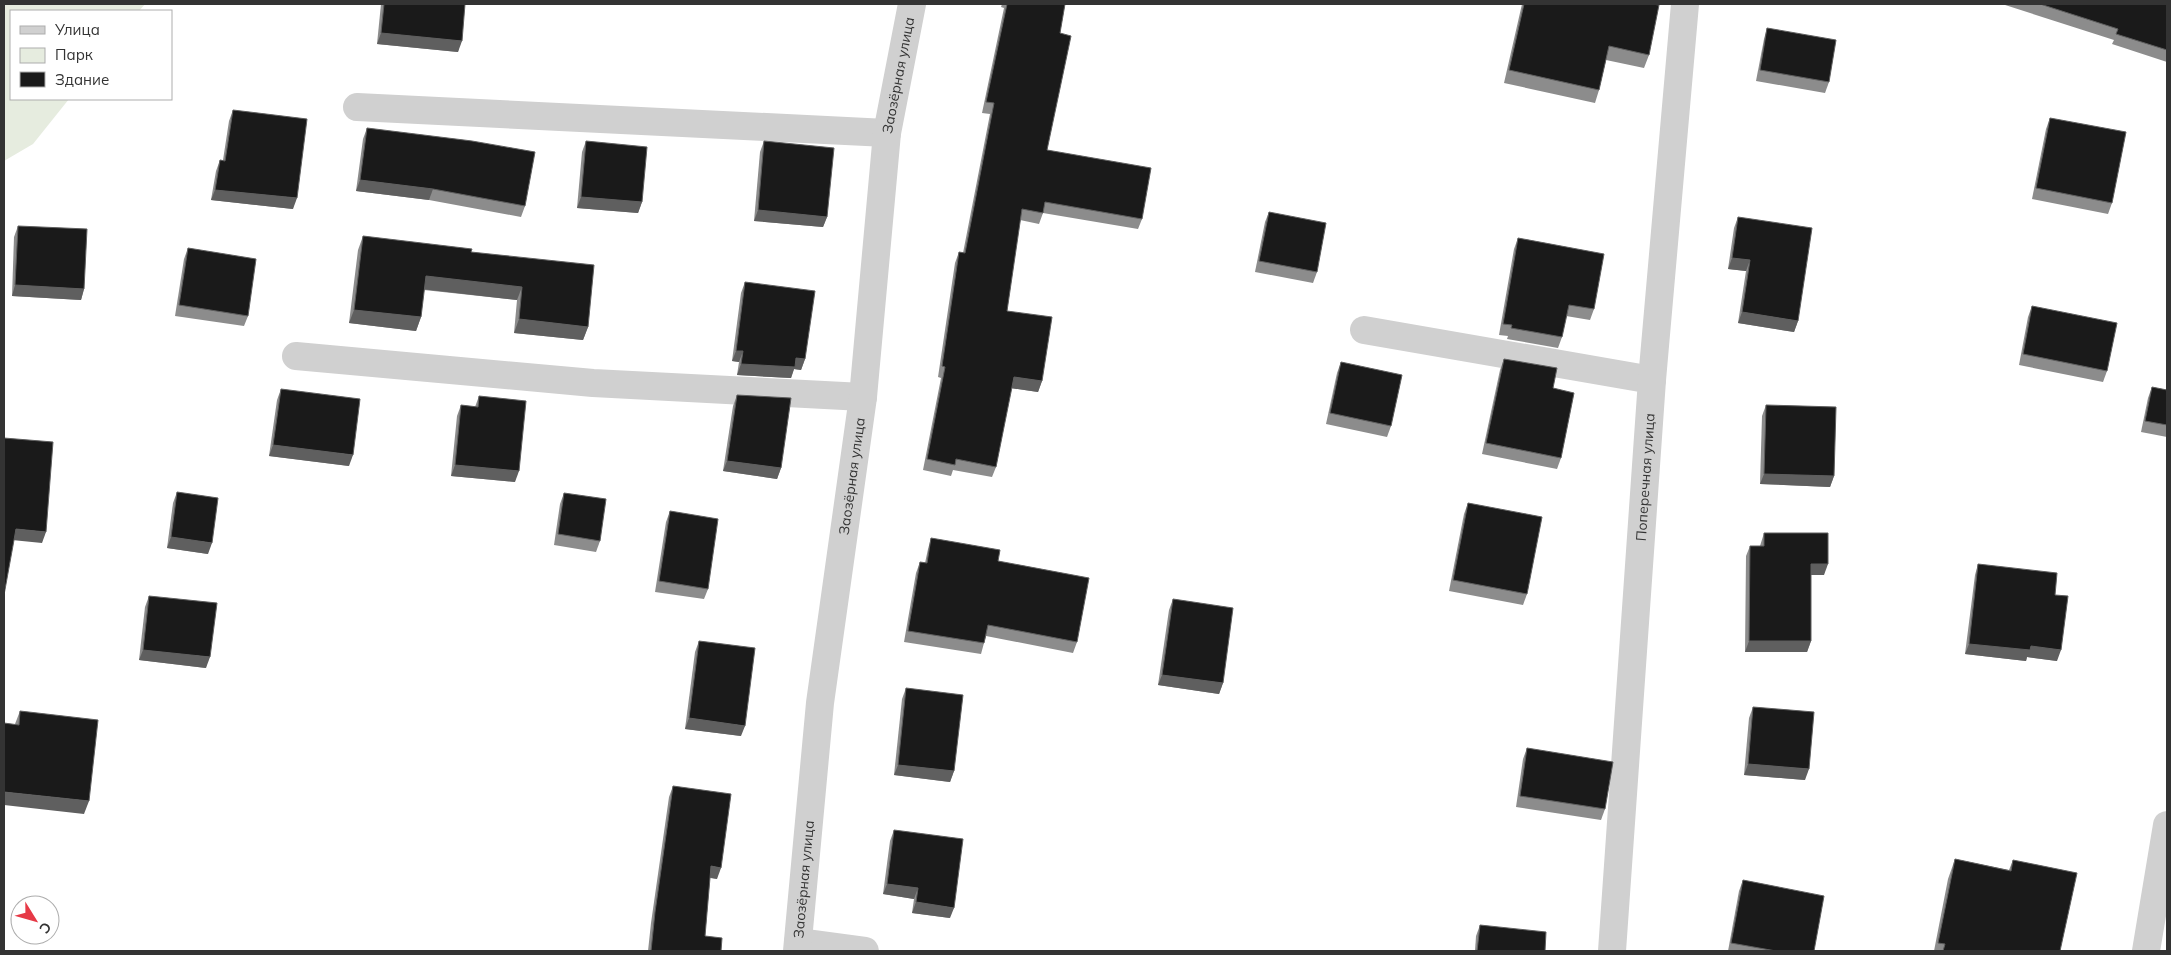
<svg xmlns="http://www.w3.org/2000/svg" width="2171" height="955" font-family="Mulish,sans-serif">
  <rect width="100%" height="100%" fill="#fff"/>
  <!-- green -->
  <path fill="#e6ecdf" d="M 4,4 L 145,4 L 139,11 L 11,11 L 11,99 L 69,99 L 33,144 L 4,161 Z"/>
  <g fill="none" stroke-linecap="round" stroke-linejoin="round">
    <!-- minor -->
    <g stroke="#d0d0d0" stroke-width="28">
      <path d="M 357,107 L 887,133"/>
      <path d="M 1364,330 L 1652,380"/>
      <path d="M 296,356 L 593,383 L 863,397"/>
      <path d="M 798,942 L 865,951"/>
      <path id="s1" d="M 797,951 L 820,703 L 863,397 L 887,133 L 912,4"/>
      <path id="s2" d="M 1612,951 L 1652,380 L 1685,4"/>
      <path d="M 2146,951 L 2167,825"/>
    </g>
  </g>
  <!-- wall -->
  <g fill="#8c8c8c">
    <path d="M 381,4 L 465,4 L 458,52 L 377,44 Z"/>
    <path d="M 1002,4 L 1065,4 L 1060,33 L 1047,150 L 1142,219 L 1138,229 L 1043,213 L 1039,224 L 1020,220 L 1007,311 L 1042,381 L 1038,392 L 1011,388 L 996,467 L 992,477 L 953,470 L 951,476 L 923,470 L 941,378 L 938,377 L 955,263 L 959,252 L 963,253 L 990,114 L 982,113 L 1004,8 L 1001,7 Z"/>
    <path d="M 1522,4 L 1652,4 L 1649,55 L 1644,68 L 1606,60 L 1599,90 L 1595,103 L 1504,83 Z"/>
    <path d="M 2002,4 L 2167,4 L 2167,62 L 2112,44 L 2114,40 Z"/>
    <path d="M 1767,28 L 1829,82 L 1825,93 L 1756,81 L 1764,39 Z"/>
    <path d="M 233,110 L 293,209 L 211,200 L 216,171 L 220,160 L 223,160 L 229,121 Z"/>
    <path d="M 2050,118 L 2112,203 L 2108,214 L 2032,199 L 2046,129 Z"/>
    <path d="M 367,128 L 525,206 L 521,217 L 429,200 L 356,191 L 363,139 Z"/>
    <path d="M 586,141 L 642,202 L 638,213 L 577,208 L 582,152 Z"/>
    <path d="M 764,141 L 827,217 L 823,227 L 754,221 L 760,152 Z"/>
    <path d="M 1269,212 L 1317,272 L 1313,283 L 1255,272 L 1265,222 Z"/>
    <path d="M 1738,217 L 1798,321 L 1794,332 L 1738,323 L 1746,271 L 1728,269 L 1734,228 Z"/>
    <path d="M 18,226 L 84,289 L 81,300 L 12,296 L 14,237 Z"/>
    <path d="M 363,236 L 471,252 L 588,327 L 583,340 L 514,333 L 517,300 L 424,290 L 421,317 L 416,331 L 349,323 L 358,250 Z"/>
    <path d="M 1518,238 L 1594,309 L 1590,320 L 1566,316 L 1562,337 L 1558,348 L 1507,339 L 1508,336 L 1499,335 L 1514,249 Z"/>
    <path d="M 188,248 L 248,316 L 244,326 L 175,316 L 184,259 Z"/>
    <path d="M 745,282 L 805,359 L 801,370 L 794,369 L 791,378 L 737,375 L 739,362 L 732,361 L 741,293 Z"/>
    <path d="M 2032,306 L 2107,371 L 2103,382 L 2019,365 L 2028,317 Z"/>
    <path d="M 1504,359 L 1553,388 L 1561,458 L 1557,469 L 1482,454 L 1500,370 Z"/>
    <path d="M 1341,362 L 1391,426 L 1387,437 L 1326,424 L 1337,373 Z"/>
    <path d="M 2152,387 L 2167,390 L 2167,437 L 2141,432 L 2148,398 Z"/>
    <path d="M 281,389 L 349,466 L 269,456 L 277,400 Z"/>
    <path d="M 737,395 L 781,468 L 777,479 L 723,471 L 733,406 Z"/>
    <path d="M 479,396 L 515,482 L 451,476 L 457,416 L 461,405 L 475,407 Z"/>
    <path d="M 1766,405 L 1834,476 L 1830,487 L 1760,484 L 1762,416 Z"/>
    <path d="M 177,492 L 208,554 L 167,548 L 173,503 Z"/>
    <path d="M 564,493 L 600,541 L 596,552 L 554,545 L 560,504 Z"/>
    <path d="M 1468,503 L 1527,594 L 1523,605 L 1449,591 L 1464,514 Z"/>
    <path d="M 670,511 L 708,589 L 704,599 L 655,592 L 666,522 Z"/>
    <path d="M 1764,533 L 1824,575 L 1811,575 L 1811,641 L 1807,652 L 1745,652 L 1746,556 L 1750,546 L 1760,546 Z"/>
    <path d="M 931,538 L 998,561 L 1077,642 L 1073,653 L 986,636 L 984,643 L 981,654 L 904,642 L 916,573 L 920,562 L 925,563 L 928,549 Z"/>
    <path d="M 1978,564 L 2055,595 L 2057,661 L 2027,657 L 2026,661 L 1965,654 L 1975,575 Z"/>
    <path d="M 149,596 L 206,668 L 139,660 L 145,607 Z"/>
    <path d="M 1173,599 L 1223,683 L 1219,694 L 1158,685 L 1169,610 Z"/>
    <path d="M 699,641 L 741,736 L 685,729 L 695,652 Z"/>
    <path d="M 906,688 L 954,771 L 950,782 L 894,775 L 902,699 Z"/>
    <path d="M 1753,707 L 1805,780 L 1744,775 L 1749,718 Z"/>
    <path d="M 20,711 L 84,814 L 15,724 Z"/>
    <path d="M 1527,748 L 1605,809 L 1601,820 L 1516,807 L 1523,759 Z"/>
    <path d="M 673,786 L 717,879 L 710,878 L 705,936 L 721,951 L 648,951 L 651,923 L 669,797 Z"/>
    <path d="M 894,830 L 950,918 L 912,913 L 914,899 L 883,894 L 890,841 Z"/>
    <path d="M 1955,859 L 2009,870 L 2013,860 L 2060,951 L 1934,951 L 1948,879 Z"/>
    <path d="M 1743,880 L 1814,951 L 1728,951 L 1739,891 Z"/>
    <path d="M 1480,925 L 1545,951 L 1475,951 L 1476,936 Z"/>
  </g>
  <!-- shaded-wall -->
  <g fill="#5f5f5f">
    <path d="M 381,33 L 462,41 L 458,52 L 377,44 Z"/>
    <path d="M 360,180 L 433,189 L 429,200 L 356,191 Z"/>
    <path d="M 215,190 L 297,198 L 293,209 L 211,200 Z"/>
    <path d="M 581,197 L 642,202 L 638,213 L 577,208 Z"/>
    <path d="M 758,210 L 827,217 L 823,227 L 754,221 Z"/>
    <path d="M 1732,258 L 1750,260 L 1746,271 L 1728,269 Z"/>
    <path d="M 426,276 L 522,287 L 517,300 L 421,289 Z"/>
    <path d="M 15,285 L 84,289 L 81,300 L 12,296 Z"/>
    <path d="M 354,310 L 421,317 L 416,331 L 349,323 Z"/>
    <path d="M 1742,312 L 1798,321 L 1794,332 L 1738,323 Z"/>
    <path d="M 519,319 L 588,327 L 583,340 L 514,333 Z"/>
    <path d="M 736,351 L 743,351 L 739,362 L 732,361 Z"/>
    <path d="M 796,358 L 805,359 L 801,370 L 794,369 L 791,378 L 737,375 L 741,364 Z"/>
    <path d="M 1014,377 L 1042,381 L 1038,392 L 1010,388 Z"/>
    <path d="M 273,445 L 353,455 L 349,466 L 269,456 Z"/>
    <path d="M 727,461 L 781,468 L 777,479 L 723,471 Z"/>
    <path d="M 455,465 L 519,471 L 515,482 L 451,476 Z"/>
    <path d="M 1764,474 L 1834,476 L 1830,487 L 1760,484 Z"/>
    <path d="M 16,529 L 46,532 L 42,543 L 12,540 Z"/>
    <path d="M 171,537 L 212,543 L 208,554 L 167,548 Z"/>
    <path d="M 1811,564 L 1828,564 L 1824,575 L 1807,575 Z"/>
    <path d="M 1749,641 L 1811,641 L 1807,652 L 1745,652 Z"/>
    <path d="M 1969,644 L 2031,646 L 2061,650 L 2057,661 L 2027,657 L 2026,661 L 1965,654 Z"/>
    <path d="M 143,650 L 210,657 L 206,668 L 139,660 Z"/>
    <path d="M 1162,675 L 1223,683 L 1219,694 L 1158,685 Z"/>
    <path d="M 689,718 L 745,726 L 741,736 L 685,729 Z"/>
    <path d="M 1748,764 L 1809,769 L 1805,780 L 1744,775 Z"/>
    <path d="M 898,765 L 954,771 L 950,782 L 894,775 Z"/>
    <path d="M 4,792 L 89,801 L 84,814 L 4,805 Z"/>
    <path d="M 711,866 L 721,868 L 717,879 L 707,877 Z"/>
    <path d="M 887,884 L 918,888 L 914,899 L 883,894 Z"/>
    <path d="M 916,902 L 954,908 L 950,918 L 912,913 Z"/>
  </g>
  <!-- building -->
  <g fill="#1a1a1a" stroke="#5f5f5f">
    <path d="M 384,4 L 465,4 L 462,41 L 381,33 Z"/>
    <path d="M 1007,4 L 1065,4 L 1060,33 L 1071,36 L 1047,150 L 1151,168 L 1142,219 L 1045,202 L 1043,213 L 1022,209 L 1007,311 L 1052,317 L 1042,381 L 1014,377 L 996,467 L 956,459 L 955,465 L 927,459 L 945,367 L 942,366 L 959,252 L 965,253 L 994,103 L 986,102 Z"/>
    <path d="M 1524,4 L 1652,4 L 1659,5 L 1649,55 L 1609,46 L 1599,90 L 1509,70 Z"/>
    <path d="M 2040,4 L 2167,4 L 2167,50 L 2116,34 L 2118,29 Z"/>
    <path d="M 1767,28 L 1836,40 L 1829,82 L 1760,70 Z"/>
    <path d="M 233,110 L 307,119 L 297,198 L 215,190 L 220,160 L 225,161 Z"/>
    <path d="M 2050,118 L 2126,132 L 2112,203 L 2036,188 Z"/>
    <path d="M 367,128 L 472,141 L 535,152 L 525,206 L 433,189 L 360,180 Z"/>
    <path d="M 586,141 L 647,147 L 642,202 L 581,197 Z"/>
    <path d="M 764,141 L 834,148 L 827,217 L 758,210 Z"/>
    <path d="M 1269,212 L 1326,223 L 1317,272 L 1259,261 Z"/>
    <path d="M 1738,217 L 1812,228 L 1798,321 L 1742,312 L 1750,260 L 1732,258 Z"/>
    <path d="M 18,226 L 87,229 L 84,289 L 15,285 Z"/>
    <path d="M 363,236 L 472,249 L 471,252 L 594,265 L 588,327 L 519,319 L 522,287 L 426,276 L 421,317 L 354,310 Z"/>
    <path d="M 1518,238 L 1604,254 L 1594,309 L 1569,305 L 1562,337 L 1511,328 L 1512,325 L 1503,324 Z"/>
    <path d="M 188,248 L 256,259 L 248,316 L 179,305 Z"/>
    <path d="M 745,282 L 815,291 L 805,359 L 796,358 L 795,367 L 741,364 L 743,351 L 736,351 Z"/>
    <path d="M 2032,306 L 2117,323 L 2107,371 L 2023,354 Z"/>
    <path d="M 1504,359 L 1557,368 L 1553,388 L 1574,393 L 1561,458 L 1486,443 Z"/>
    <path d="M 1341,362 L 1402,375 L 1391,426 L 1330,413 Z"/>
    <path d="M 2152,387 L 2167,390 L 2167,425 L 2145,421 Z"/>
    <path d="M 281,389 L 360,399 L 353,455 L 273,445 Z"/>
    <path d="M 737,395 L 791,398 L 781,468 L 727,461 Z"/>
    <path d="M 479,396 L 526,401 L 519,471 L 455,465 L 461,405 L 478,407 Z"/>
    <path d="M 1766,405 L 1836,407 L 1834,476 L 1764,474 Z"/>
    <path d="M 4,438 L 53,442 L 46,532 L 16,529 L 4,595 Z"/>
    <path d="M 177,492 L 218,498 L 212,543 L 171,537 Z"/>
    <path d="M 564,493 L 606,499 L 600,541 L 558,534 Z"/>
    <path d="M 1468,503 L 1542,517 L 1527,594 L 1453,580 Z"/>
    <path d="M 670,511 L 718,519 L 708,589 L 659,581 Z"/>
    <path d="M 1764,533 L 1828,533 L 1828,564 L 1811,564 L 1811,641 L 1749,641 L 1750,546 L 1764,546 Z"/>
    <path d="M 931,538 L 1000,550 L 998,561 L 1089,578 L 1077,642 L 988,625 L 984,643 L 908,631 L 920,562 L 927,563 Z"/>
    <path d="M 1978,564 L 2057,573 L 2055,595 L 2068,596 L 2061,650 L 2031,646 L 2030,650 L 1969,644 Z"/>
    <path d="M 149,596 L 217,603 L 210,657 L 143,650 Z"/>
    <path d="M 1173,599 L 1233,608 L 1223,683 L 1162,675 Z"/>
    <path d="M 699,641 L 755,648 L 745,726 L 689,718 Z"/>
    <path d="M 906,688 L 963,695 L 954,771 L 898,765 Z"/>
    <path d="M 1753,707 L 1814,712 L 1809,769 L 1748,764 Z"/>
    <path d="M 20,711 L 98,720 L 89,801 L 4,792 L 4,723 L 19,725 Z"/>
    <path d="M 1527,748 L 1613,762 L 1605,809 L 1520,796 Z"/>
    <path d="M 673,786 L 731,794 L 721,868 L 711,866 L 705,936 L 722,938 L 721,951 L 651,951 L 655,912 Z"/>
    <path d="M 894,830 L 963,839 L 954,908 L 916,902 L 918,888 L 887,884 Z"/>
    <path d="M 1955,859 L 2011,871 L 2013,860 L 2077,873 L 2060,951 L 1943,951 L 1945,944 L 1938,943 Z"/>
    <path d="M 1743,880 L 1824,896 L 1814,951 L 1776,951 L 1731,943 Z"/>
    <path d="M 1480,925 L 1546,932 L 1545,951 L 1477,951 Z"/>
  </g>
  <g text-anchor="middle" stroke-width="5" stroke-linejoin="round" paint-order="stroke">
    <!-- street labels -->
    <g font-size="14" fill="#333" stroke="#fff">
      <text dy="5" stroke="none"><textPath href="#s1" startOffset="882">Заозёрная улица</textPath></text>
      <text dy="5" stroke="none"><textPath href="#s1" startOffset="478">Заозёрная улица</textPath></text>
      <text dy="5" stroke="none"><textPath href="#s2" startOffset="475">Поперечная улица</textPath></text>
      <text dy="5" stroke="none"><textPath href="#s1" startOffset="72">Заозёрная улица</textPath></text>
    </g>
  </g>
  <!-- border -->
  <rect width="2171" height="955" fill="none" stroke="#333333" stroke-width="10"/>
  <!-- legend -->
  <rect x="10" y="10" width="162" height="90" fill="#ffffff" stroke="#adadad"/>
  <rect x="20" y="26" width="25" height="8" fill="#d0d0d0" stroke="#adadad"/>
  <text x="55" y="35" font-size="15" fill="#333333">Улица</text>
  <rect x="20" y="48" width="25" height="15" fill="#e6ecdf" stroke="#adadad"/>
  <text x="55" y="60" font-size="15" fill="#333333">Парк</text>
  <rect x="20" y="72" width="25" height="15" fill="#1a1a1a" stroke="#adadad"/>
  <text x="55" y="85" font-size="15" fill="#333333">Здание</text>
  <!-- north arrow -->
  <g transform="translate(35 920) rotate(127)"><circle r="24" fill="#ffffff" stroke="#adadad"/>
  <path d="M0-4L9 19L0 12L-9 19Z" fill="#e63946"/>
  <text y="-8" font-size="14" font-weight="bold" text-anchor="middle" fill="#333333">С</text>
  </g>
</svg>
